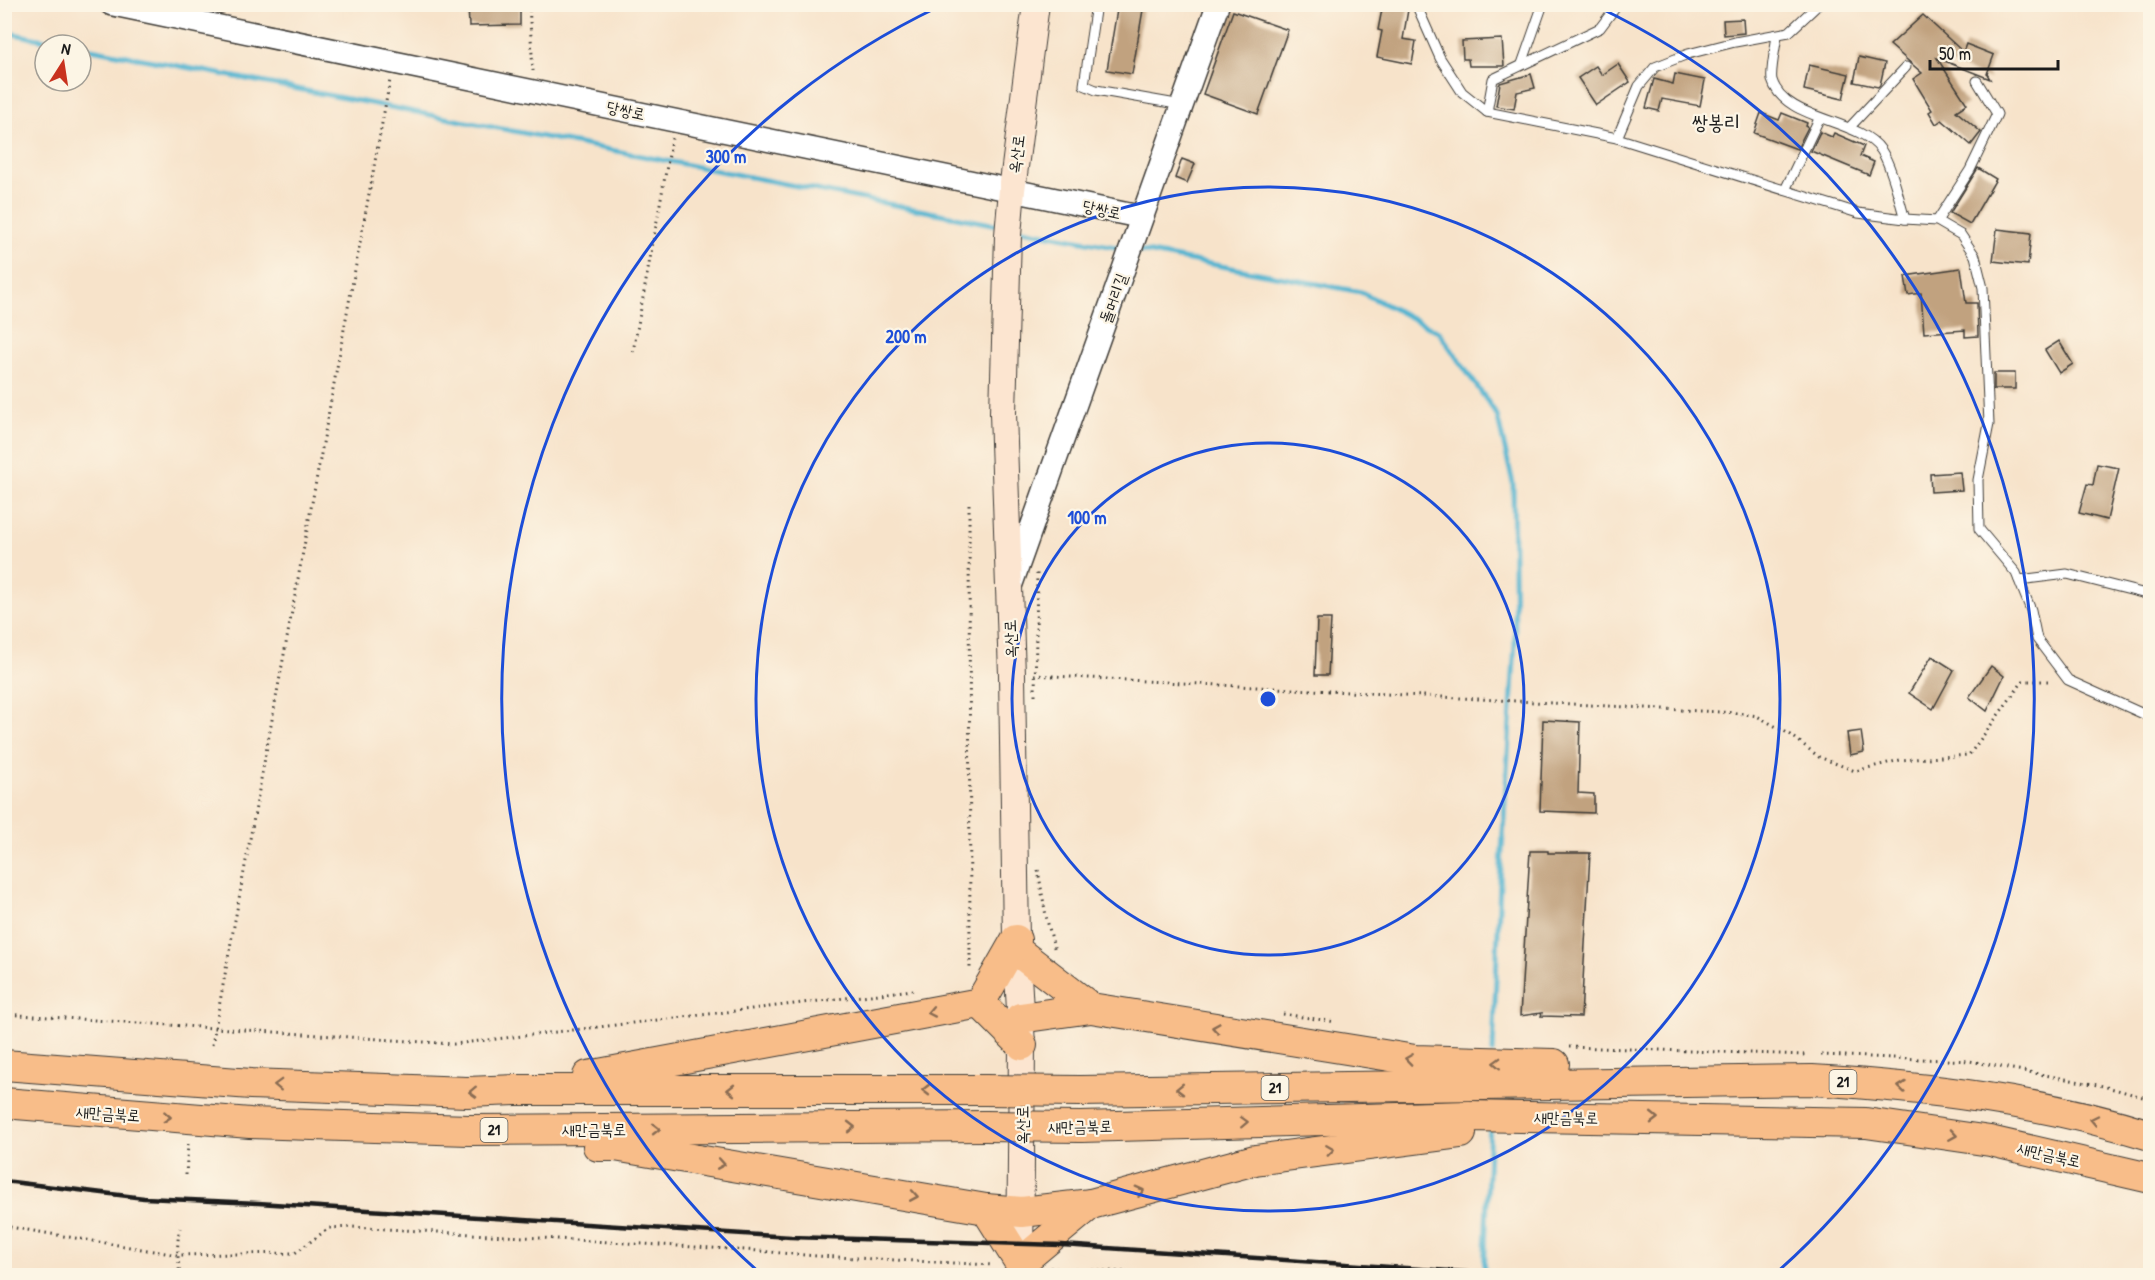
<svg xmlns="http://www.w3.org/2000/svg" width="2155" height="1280" font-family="'Patrick Hand','Poor Story',sans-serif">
  <rect width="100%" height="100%" fill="#fcf5e5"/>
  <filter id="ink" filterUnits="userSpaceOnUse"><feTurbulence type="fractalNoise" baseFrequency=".0167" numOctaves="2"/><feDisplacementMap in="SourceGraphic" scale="12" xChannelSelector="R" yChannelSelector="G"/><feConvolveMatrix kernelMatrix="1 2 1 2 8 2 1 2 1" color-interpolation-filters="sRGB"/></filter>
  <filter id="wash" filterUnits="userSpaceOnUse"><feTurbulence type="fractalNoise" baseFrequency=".008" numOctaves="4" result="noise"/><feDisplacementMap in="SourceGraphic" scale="24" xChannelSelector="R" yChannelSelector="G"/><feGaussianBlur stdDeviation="1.35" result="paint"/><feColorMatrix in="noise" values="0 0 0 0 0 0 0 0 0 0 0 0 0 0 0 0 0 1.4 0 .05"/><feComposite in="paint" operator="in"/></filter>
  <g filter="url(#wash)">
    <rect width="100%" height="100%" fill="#f7e3ca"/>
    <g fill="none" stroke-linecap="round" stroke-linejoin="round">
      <!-- stream -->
      <g stroke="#51b4d0" stroke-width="5">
        <path d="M 4,32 L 69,45"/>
        <path d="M 81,47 L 1002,226"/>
        <path d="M 1017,229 L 1126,249"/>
        <path d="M 1135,250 L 1361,292 L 1439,332 L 1497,415 L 1513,483 L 1515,643 L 1500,882 L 1493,1052"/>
        <path d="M 1484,1276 L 1490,1124"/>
      </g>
    </g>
    <g id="blocks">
      <!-- building -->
      <g fill="#c1a27f">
        <path d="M 468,4 L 520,4 L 520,25 L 469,26 Z"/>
        <path d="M 1118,4 L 1144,4 L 1132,74 L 1107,70 Z"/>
        <path d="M 1383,4 L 1409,4 L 1403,39 L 1416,41 L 1412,64 L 1377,57 L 1382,31 L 1378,30 Z"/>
        <path d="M 1233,11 L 1288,30 L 1258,114 L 1203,94 Z"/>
        <path d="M 1923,15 L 1963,52 L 1966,44 L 1994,55 L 1987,74 L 1990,79 L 1937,58 L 1967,104 L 1956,111 L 1981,132 L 1971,145 L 1942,120 L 1936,124 L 1929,112 L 1932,110 L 1913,79 L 1922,73 L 1890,45 Z"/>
        <path d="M 1743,19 L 1744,33 L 1724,35 L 1723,20 Z"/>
        <path d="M 1502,39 L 1504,66 L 1469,66 L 1468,59 L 1463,59 L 1462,41 Z"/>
        <path d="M 1859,57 L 1885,63 L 1880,85 L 1878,87 L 1854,82 Z"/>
        <path d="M 1618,64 L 1630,82 L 1596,105 L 1578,78 L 1596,66 L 1602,75 Z"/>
        <path d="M 1809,65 L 1849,74 L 1843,99 L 1804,90 Z"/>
        <path d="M 1531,74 L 1535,88 L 1517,92 L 1514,109 L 1496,106 L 1500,83 Z"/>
        <path d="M 1675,74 L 1705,80 L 1700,106 L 1662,99 L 1659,111 L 1646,108 L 1654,79 L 1673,84 Z"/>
        <path d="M 1761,113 L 1779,120 L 1782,113 L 1807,123 L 1806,126 L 1808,127 L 1797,149 L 1754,133 Z"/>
        <path d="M 1820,132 L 1832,137 L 1834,133 L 1864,146 L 1860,156 L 1874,162 L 1869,175 L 1811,151 Z"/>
        <path d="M 1182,159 L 1195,164 L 1187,183 L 1175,178 Z"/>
        <path d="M 1978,168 L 1996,179 L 1970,224 L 1950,213 Z"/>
        <path d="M 1997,229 L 2031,233 L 2028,265 L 1993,261 Z"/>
        <path d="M 1961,268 L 1966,303 L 1977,303 L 1978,336 L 1965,337 L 1965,330 L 1924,333 L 1921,293 L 1908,295 L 1905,276 Z"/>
        <path d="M 2059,341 L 2073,364 L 2059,373 L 2045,350 Z"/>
        <rect x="1994" y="373" width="21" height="16"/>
        <path d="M 2097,464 L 2119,468 L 2107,520 L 2079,513 L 2087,484 L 2093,485 Z"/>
        <path d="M 1960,472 L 1962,490 L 1931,492 L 1930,474 Z"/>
        <path d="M 1317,619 L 1331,619 L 1328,675 L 1315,675 Z"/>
        <path d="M 1932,656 L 1954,670 L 1933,709 L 1909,693 Z"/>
        <path d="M 1991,666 L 2004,676 L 1987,711 L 1969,697 Z"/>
        <path d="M 1543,720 L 1580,722 L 1578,793 L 1594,794 L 1594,813 L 1540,811 Z"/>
        <path d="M 1861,731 L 1864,752 L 1850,755 L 1847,733 Z"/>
        <path d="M 1530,851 L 1548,851 L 1548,853 L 1590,853 L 1581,1017 L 1541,1016 L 1542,1013 L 1520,1016 Z"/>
      </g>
    </g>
  </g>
  <g filter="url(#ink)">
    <use href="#blocks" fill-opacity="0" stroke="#3d3a36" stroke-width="1.5"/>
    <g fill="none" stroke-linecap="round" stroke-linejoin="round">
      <!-- service casing -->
      <g stroke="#3d3a36" stroke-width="11">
        <g id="service">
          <path d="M 1096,4 L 1084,85 L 1096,90 L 1182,105"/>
          <path d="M 1416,4 L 1440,58 L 1462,92 L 1487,112 L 1617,138 L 1858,213 L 1905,219 L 1937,221 L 1961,235 L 1975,256 L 1983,288 L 1989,424 L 1978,480 L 1979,529 L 2016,573 L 2031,610 L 2037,639 L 2068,680 L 2150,717"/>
          <path d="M 1777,35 C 1776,45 1770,71 1772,80 C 1784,121 1859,118 1881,150 C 1892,166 1899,200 1905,219"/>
          <path d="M 1522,64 L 1543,4"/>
          <path d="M 1487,112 L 1493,79 L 1600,28 L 1618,4"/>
          <path d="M 1849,128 L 1906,67"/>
          <path d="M 1617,138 L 1639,86 L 1655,67 L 1688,54 L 1735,42 L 1789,32 L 1819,4"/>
          <path d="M 1785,190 L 1819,119"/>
          <path d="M 1937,221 L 1970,170 L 1997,114 L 1977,81"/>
          <path d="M 2019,580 L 2067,574 L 2150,595"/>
        </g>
      </g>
      <!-- tertiary casing -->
      <g stroke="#3d3a36" stroke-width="25">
        <g id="tertiary">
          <path d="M 111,4 L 1141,217"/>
          <path d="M 1011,585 L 1218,4"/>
        </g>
      </g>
      <!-- secondary casing -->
      <g stroke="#3d3a36" stroke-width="28">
        <path id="secondary" d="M 1020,1271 L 1022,1045 L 1016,940 L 1012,675 L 1003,413 L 1008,235 L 1012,190 L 1036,4"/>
      </g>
      <!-- trunk casing -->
      <g stroke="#3d3a36" stroke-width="32">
        <g id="trunk">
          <path d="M 1017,951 L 1091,1008 L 1415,1060 L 1554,1064"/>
          <path d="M 980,1003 L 1022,1045"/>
          <path d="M 1020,1018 L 1091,1008"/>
          <path d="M 4,1065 L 251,1084 L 467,1092 L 516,1090 L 985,1090"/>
          <path d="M 588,1076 L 980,1003 L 1016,940"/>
          <path d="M 1080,1091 L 1812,1080 C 1926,1087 2042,1101 2150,1135"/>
          <path d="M 4,1103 L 250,1123 L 469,1130 L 985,1126"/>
          <path d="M 1081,1127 L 1469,1116 L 1866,1123 L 1990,1141 L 2150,1178"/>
          <path d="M 598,1146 L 615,1146 L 986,1209 L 1022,1212 L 1091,1204"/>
          <path d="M 986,1209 L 1020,1263 L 1091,1204 L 1255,1160 L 1461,1133"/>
        </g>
      </g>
      <!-- path -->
      <g stroke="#3d3a36" stroke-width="3" stroke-dasharray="1.5 4.5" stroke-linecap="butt">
        <path d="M 529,4 L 533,71"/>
        <path d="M 633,352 L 672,138"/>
        <path d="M 969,504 L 970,972"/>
        <path d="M 1034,675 L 1738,713 L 1757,716 L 1791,735 L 1819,757 L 1855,771 L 1900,760 L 1969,755 L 2023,681 L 2052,681"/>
        <path d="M 1035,695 L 1037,573"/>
        <path d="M 1038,870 L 1046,916 L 1055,951"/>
        <path d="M 4,1014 L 454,1044 L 913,990"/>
        <path d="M 1283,1014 L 1336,1022"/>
        <path d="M 212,1045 L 390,80"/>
        <path d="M 1569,1047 L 1808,1055"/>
        <path d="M 1821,1055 L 1970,1061 L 2103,1086 L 2150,1099"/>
        <path d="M 186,1175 L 188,1144"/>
        <path d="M 4,1226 L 177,1255 L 295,1253 L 329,1228 L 352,1227 L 746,1250 L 817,1256 L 993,1265"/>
        <path d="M 1050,1268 L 1203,1276"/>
        <path d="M 180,1276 C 178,1259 176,1244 180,1228"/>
      </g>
      <!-- service -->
      <use href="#service" stroke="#fff" stroke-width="9"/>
      <!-- tertiary -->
      <use href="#tertiary" stroke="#fff" stroke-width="22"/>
      <!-- secondary -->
      <use href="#secondary" stroke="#fce5d0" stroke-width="26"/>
      <!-- trunk -->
      <use href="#trunk" stroke="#f8bd89" stroke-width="30"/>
      <!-- rail -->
      <path stroke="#1c1c1c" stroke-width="4.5" d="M 4,1181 L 144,1198 L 258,1203 L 791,1237 L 1062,1245 L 1525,1276"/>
      <!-- trunk-bridge casing -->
      <g stroke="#3d3a36" stroke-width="32" stroke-linecap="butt">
        <g id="trunk-bridge">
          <path d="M 985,1090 L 1080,1091"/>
          <path d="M 985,1126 L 1081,1127"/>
        </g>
      </g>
      <!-- trunk-bridge -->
      <use href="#trunk-bridge" stroke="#f8bd89" stroke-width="30"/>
    </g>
    <!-- one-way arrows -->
    <defs><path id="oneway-chevron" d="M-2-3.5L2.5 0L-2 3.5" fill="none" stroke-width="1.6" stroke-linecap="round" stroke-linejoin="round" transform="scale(1.5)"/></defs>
    <g stroke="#8a6c52">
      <use href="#oneway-chevron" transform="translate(931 1012) rotate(169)"/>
      <use href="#oneway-chevron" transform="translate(1216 1028) rotate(-171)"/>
      <use href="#oneway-chevron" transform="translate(1409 1059) rotate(-172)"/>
      <use href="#oneway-chevron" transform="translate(1497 1063) rotate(-178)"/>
      <use href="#oneway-chevron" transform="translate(278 1085) rotate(-178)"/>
      <use href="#oneway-chevron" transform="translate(1902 1087) rotate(-174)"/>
      <use href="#oneway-chevron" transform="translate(1180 1089) rotate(179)"/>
      <use href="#oneway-chevron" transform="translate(731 1090) rotate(-180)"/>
      <use href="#oneway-chevron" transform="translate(926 1090) rotate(-180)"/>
      <use href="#oneway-chevron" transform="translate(473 1092) rotate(178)"/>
      <use href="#oneway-chevron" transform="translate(167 1117) rotate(4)"/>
      <use href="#oneway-chevron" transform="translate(1654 1118) rotate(1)"/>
      <use href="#oneway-chevron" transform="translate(2094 1120) rotate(-168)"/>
      <use href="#oneway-chevron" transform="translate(1244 1122) rotate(-2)"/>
      <use href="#oneway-chevron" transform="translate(851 1127)"/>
      <use href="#oneway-chevron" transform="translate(656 1129)"/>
      <use href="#oneway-chevron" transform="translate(1953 1135) rotate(9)"/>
      <use href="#oneway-chevron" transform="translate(1330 1150) rotate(-8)"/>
      <use href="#oneway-chevron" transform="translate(721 1164) rotate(10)"/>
      <use href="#oneway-chevron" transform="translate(1140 1191) rotate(-15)"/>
      <use href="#oneway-chevron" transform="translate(914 1196) rotate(10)"/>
    </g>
  </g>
  <!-- distance rings -->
  <g fill="none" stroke="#1d4ed8" stroke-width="3">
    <circle cx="1268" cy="699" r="256"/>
    <circle cx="1268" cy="699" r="512"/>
    <path d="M760 1273A767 767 0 0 1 938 7M1598 7A767 767 0 0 1 1776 1273"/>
  </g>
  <g text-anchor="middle" stroke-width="4.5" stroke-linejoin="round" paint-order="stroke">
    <!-- shield labels -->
    <g fill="#fcf5e5" stroke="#5f5d58" stroke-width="1.5">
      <rect x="1829.5" y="1070" width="27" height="24" rx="4.5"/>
      <rect x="1261.5" y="1076" width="27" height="24" rx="4.5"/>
      <rect x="480.5" y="1118" width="27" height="24" rx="4.5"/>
    </g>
    <g font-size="15" font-weight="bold" fill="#1c1c1c">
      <text x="1843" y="1087">21</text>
      <text x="1275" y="1093">21</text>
      <text x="494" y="1135">21</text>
    </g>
    <!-- street labels -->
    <g font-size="16" fill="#1c1c1c" stroke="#fcf5e5">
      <text transform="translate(626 110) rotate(12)" y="6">당쌍로</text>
      <text transform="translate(1016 154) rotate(-83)" y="6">옥산로</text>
      <text transform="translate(1102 209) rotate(12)" y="6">당쌍로</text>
      <text transform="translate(1113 298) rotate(-70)" y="6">돌머리길</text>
      <text transform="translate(1010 639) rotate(-92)" y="6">옥산로</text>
      <text transform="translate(108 1113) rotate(4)" y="6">새만금북로</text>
      <text transform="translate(1566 1117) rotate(1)" y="6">새만금북로</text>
      <text transform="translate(1022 1125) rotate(-90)" y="6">옥산로</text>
      <text transform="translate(1080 1126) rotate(-1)" y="6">새만금북로</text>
      <text x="594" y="1135">새만금북로</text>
      <text transform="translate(2049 1154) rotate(13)" y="6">새만금북로</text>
    </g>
    <!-- quarter labels -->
    <g font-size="20" fill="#1c1c1c" stroke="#fcf5e5">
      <text x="1716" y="129">쌍봉리</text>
    </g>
  </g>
  <circle cx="1268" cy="699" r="9" fill="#1d4ed8" stroke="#fcf5e5" stroke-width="3"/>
  <g font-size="18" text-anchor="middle" font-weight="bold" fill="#1d4ed8" stroke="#fcf5e5" stroke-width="4.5" stroke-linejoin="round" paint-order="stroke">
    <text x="726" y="163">300 m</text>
    <text x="906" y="343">200 m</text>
    <text x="1087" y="524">100 m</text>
  </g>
  <!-- margin -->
  <rect width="2155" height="1280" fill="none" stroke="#fcf5e5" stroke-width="24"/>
  <!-- north arrow -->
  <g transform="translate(63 63) rotate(12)"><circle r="28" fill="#fcf5e5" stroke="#a29e95" stroke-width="1.5"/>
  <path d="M0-4.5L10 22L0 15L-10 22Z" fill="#c8321e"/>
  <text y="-9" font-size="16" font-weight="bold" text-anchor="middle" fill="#1c1c1c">N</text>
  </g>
  <!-- scale -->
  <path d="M1930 60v9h128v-9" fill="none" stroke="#1c1c1c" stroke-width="3"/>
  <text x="1939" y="60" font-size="18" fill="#1c1c1c" stroke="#fcf5e5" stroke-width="4.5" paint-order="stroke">50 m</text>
</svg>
